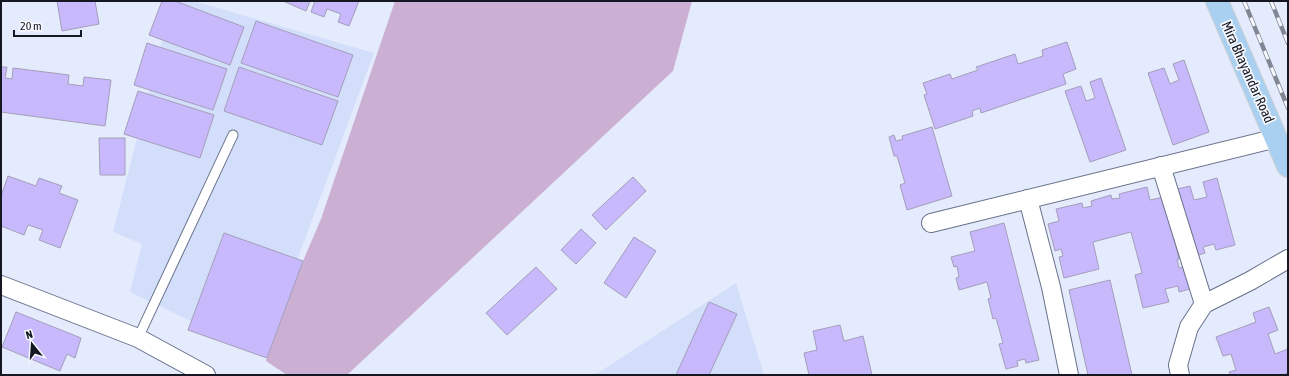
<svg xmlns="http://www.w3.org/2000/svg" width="1289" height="376" font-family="'Asap Condensed',sans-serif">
  <rect width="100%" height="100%" fill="#e4ebfc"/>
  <!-- built -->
  <g fill="#d3defa">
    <path d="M 172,1 L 194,1 L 374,53 L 262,355 L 130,292 L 142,244 L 113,232 Z"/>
    <path d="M 736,283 L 764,375 L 584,375 L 598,373 Z"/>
  </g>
  <!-- green -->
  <path fill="#cbb0d3" d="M 395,1 L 692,1 L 673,71 L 347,375 L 287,375 L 266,361 L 267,358 L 303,261 L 321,219 Z"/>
  <!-- building -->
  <g fill="#c7b9fc" stroke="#a49eba">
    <path d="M 57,1 L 95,1 L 99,24 L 62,31 Z"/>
    <path d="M 162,1 L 175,1 L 244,27 L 230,65 L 149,35 Z"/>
    <path d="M 283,1 L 310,1 L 306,11 Z"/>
    <path d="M 315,1 L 359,1 L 349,26 L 338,22 L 341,14 L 327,9 L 324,17 L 311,12 Z"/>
    <path d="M 256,21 L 353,55 L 338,97 L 241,63 Z"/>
    <path d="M 1067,42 L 1076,69 L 1063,74 L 1066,84 L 981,113 L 980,108 L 972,111 L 973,116 L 935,129 L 924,95 L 927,94 L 923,83 L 950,74 L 952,79 L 978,70 L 976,67 L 1015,54 L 1018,64 L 1043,56 L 1042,50 Z"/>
    <path d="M 147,43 L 227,69 L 213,110 L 134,85 Z"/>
    <path d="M 1184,60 L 1209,132 L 1173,145 L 1148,73 L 1164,68 L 1170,84 L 1179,80 L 1173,64 Z"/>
    <path d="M 1,67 L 7,67 L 5,78 L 12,79 L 13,68 L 69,75 L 68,84 L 83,86 L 84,77 L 111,80 L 105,126 L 1,112 Z"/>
    <path d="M 239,67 L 338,101 L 322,145 L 224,111 Z"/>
    <path d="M 1101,78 L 1126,150 L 1090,162 L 1065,91 L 1081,86 L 1086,101 L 1095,98 L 1090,82 Z"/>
    <path d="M 138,91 L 214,115 L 200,158 L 124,134 Z"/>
    <path d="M 932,127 L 952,196 L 907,210 L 900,185 L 905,183 L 897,156 L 894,156 L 889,137 L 894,135 L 896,141 L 903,139 L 902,136 Z"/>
    <path d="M 99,138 L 125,138 L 125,175 L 100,175 Z"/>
    <path d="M 8,176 L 36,186 L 39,178 L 62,186 L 59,193 L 78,200 L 60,248 L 39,240 L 43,230 L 28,225 L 24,235 L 1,226 L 1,196 Z"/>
    <path d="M 633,177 L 646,191 L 606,230 L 592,215 Z"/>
    <path d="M 1217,178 L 1235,245 L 1216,250 L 1214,244 L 1203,247 L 1205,253 L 1192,257 L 1173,190 L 1190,186 L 1194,200 L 1207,197 L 1203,182 Z"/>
    <path d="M 1147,187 L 1150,200 L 1164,197 L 1179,259 L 1177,259 L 1179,268 L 1184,267 L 1190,289 L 1179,292 L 1178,286 L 1165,289 L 1169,302 L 1143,308 L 1135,275 L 1142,273 L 1131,232 L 1093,242 L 1099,269 L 1064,278 L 1059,257 L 1063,256 L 1061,249 L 1055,251 L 1048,224 L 1059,221 L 1056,209 L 1082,203 L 1083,208 L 1092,206 L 1091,201 L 1111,195 L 1112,199 L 1120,198 L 1119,194 Z"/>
    <path d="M 1004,223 L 1039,360 L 1026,363 L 1025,359 L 1017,361 L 1018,366 L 1006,369 L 999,344 L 1003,343 L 996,318 L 993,319 L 988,299 L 991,298 L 987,282 L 959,290 L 956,278 L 959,277 L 957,266 L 954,267 L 951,257 L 975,251 L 970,232 Z"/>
    <path d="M 581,229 L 596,243 L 576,264 L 561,250 Z"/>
    <path d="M 224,233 L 303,261 L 267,358 L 188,330 Z"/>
    <path d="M 634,237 L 656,251 L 626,298 L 604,283 Z"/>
    <path d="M 536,267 L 557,289 L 507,335 L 486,313 Z"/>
    <path d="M 1110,280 L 1132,375 L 1088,375 L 1069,290 Z"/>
    <path d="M 709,302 L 737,314 L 709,375 L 676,375 Z"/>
    <path d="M 1269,307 L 1278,330 L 1268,334 L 1275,354 L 1288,349 L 1288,373 L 1282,375 L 1230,375 L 1229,372 L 1236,370 L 1231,354 L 1223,356 L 1216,337 L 1256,322 L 1253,313 Z"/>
    <path d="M 16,312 L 81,338 L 75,358 L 67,354 L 60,371 L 2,347 Z"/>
    <path d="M 840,325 L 844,341 L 863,336 L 872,375 L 809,375 L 804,353 L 817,350 L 813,331 Z"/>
  </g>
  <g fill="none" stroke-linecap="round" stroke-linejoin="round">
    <!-- lane casing -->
    <g stroke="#68718b" stroke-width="11">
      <path id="lane" d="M 138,338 L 233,135"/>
    </g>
    <!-- street casing -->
    <g stroke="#68718b" stroke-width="20">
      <g id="street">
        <path d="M 1161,166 L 1204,304"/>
        <path d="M 1028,199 L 1051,287 L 1069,375"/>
        <path d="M 931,223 L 1277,138"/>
        <path d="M 1,285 L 138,338 L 206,375"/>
        <path d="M 1180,375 L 1178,365 L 1189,327 L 1204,304 L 1250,281 L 1288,259"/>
      </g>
    </g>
    <!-- primary casing -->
    <g stroke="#d0d1d3" stroke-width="24">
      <path id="primary" d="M 1217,1 L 1288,166"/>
    </g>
    <!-- lane -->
    <use href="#lane" stroke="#fff" stroke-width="9"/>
    <!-- street -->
    <use href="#street" stroke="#fff" stroke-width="18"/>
    <!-- primary -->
    <use href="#primary" stroke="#a9d0f0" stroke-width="22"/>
    <!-- rail casing -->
    <g stroke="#818694" stroke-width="4.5">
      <g id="rail">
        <path d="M 1244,1 L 1288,108"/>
        <path d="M 1271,1 L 1288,43"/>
      </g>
    </g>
    <!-- rail -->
    <use href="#rail" stroke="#f6f8fe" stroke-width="3" stroke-dasharray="9" stroke-linecap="butt"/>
  </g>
  <g text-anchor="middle" stroke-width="3.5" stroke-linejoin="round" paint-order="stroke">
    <!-- street labels -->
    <g font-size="14" fill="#151822" stroke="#f6f8fe">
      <text transform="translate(1248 72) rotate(66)" y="5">Mira Bhayandar Road</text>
    </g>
  </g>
  <!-- border -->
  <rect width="1289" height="376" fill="none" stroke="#151822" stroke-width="4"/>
  <!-- north arrow -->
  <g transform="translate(32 344) rotate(343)" stroke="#f6f8fe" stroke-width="3" paint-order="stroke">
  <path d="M0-3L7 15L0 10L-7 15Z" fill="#151822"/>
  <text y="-6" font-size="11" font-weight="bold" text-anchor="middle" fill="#151822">N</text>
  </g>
  <!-- scale -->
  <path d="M14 30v6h67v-6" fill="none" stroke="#151822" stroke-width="2"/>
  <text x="20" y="30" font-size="12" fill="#151822" stroke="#f6f8fe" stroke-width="3" paint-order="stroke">20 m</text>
</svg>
